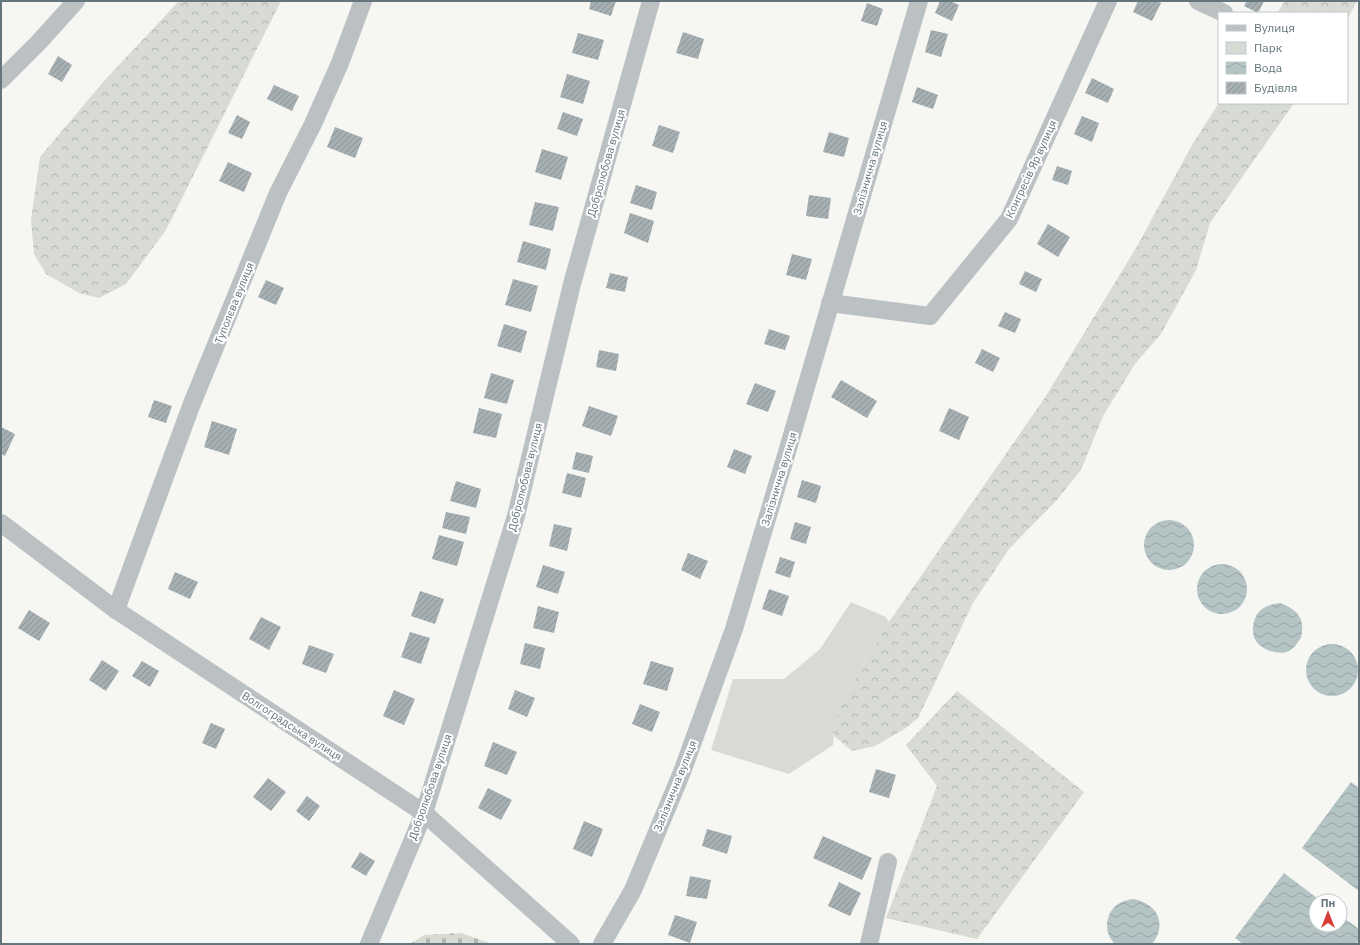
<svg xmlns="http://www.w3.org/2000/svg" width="1360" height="945" font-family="'IBM Plex Sans',sans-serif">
  <defs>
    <pattern id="forest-crowns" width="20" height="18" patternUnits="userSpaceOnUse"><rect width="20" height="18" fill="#d7dbd3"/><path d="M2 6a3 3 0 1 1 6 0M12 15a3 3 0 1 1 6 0" fill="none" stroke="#b2b6b0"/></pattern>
    <pattern id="cemetery-stones" width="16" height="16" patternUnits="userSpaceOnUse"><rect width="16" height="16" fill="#d7dbd3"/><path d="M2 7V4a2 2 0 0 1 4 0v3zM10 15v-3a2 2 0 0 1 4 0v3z" fill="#b2b6b0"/></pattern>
    <pattern id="water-waves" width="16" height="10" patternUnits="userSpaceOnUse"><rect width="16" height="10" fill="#b4c3c4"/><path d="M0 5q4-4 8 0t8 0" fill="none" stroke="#96a3a4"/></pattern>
    <pattern id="building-hatch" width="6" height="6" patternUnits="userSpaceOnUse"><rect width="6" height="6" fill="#a6afb2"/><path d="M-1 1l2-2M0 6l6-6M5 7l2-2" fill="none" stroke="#8b9396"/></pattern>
  </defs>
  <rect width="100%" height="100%" fill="#f6f6f3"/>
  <!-- green -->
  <path fill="#d7dbd3" d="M 851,602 L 886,617 L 889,622 L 840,705 L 834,731 L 833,745 L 789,774 L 711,750 L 733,679 L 784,679 L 820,649 Z"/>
  <!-- forest -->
  <g fill="url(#forest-crowns)">
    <path d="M 179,1 L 281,1 L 166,230 L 126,284 L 99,298 L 79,293 L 46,274 L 34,254 L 31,220 L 40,157 L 104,81 Z"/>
    <path d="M 1285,1 L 1357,1 L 1347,20 L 1347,13 L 1277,13 Z"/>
    <path d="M 1219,103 L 1294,103 L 1210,223 L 1196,270 L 1161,334 L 1135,364 L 1103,416 L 1081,470 L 1056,501 L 1009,549 L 973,603 L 918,718 L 906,728 L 875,746 L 852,751 L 833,735 L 840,705 L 889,622 L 1044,399 L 1136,248 L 1192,145 Z"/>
    <path d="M 957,691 L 1084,792 L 977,939 L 886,918 L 937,786 L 906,745 Z"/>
  </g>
  <!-- cemetery -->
  <path fill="url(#cemetery-stones)" d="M 461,933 L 492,944 L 410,944 L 424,935 Z"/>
  <!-- water -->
  <g fill="url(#water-waves)">
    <circle cx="1169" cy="545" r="25"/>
    <circle cx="1222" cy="589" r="25"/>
    <path d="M 1280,603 C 1293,608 1304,615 1302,631 C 1302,635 1301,638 1298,642 C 1295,646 1292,650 1287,652 C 1277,655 1259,649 1255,639 C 1253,636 1253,631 1253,627 C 1255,611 1264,605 1280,603 Z"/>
    <circle cx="1332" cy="670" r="26"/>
    <path d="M 1351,782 L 1359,788 L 1359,891 L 1302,848 Z"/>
    <path d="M 1284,873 L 1321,901 L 1316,901 L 1316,925 L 1340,925 L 1340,915 L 1359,929 L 1359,940 L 1356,944 L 1243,944 L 1235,938 Z"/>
    <path d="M 1133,899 C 1157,903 1168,924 1152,944 L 1115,944 C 1103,933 1105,913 1118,904 C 1123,901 1128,900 1133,899 Z"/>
  </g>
  <!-- building -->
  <g fill="url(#building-hatch)">
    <path d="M 591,1 L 616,1 L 611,16 L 589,9 Z"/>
    <path d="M 940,1 L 950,1 L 959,5 L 952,21 L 935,13 Z"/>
    <path d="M 1138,1 L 1157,1 L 1161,3 L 1152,21 L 1133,12 Z"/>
    <path d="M 1247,1 L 1264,1 L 1258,13 L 1244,6 Z"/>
    <path d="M 867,3 L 883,9 L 877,26 L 861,21 Z"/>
    <path d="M 931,30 L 948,34 L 941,57 L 925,52 Z"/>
    <path d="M 683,32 L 704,39 L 698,59 L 676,53 Z"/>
    <path d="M 578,33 L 604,40 L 598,60 L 572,53 Z"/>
    <path d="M 58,56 L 72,65 L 62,82 L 48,74 Z"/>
    <path d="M 567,74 L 590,81 L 583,104 L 560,97 Z"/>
    <path d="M 1092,78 L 1114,89 L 1108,103 L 1085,93 Z"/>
    <path d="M 274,85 L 299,96 L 292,111 L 267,99 Z"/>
    <path d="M 917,87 L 938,95 L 933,109 L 912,102 Z"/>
    <path d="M 563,112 L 583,119 L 577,136 L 557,129 Z"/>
    <path d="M 237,115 L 250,122 L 242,139 L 228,133 Z"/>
    <path d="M 1082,116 L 1099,123 L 1092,142 L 1074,134 Z"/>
    <path d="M 659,125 L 680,132 L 673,153 L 652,146 Z"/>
    <path d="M 335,127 L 363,138 L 355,158 L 327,147 Z"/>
    <path d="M 829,132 L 849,138 L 844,157 L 823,152 Z"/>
    <path d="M 542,149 L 568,157 L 561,180 L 535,172 Z"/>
    <path d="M 228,162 L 252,173 L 244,192 L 219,181 Z"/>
    <path d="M 1057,166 L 1072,171 L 1068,185 L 1052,180 Z"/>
    <path d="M 636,185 L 657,192 L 652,210 L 630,203 Z"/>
    <path d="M 809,195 L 831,198 L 828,219 L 806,216 Z"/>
    <path d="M 535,202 L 559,207 L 553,231 L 529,225 Z"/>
    <path d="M 630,213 L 654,221 L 648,243 L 624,233 Z"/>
    <path d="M 1048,224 L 1070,237 L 1058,257 L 1037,244 Z"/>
    <path d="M 523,241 L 551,249 L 546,270 L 517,262 Z"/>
    <path d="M 792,254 L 812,259 L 806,280 L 786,275 Z"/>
    <path d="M 1025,271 L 1042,279 L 1036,292 L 1019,284 Z"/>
    <path d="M 610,273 L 628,277 L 625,292 L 606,288 Z"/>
    <path d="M 513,279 L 538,286 L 531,312 L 505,305 Z"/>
    <path d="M 266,280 L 284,288 L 276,305 L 258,297 Z"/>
    <path d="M 1005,312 L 1021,319 L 1015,333 L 998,326 Z"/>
    <path d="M 504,324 L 527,331 L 521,353 L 497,346 Z"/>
    <path d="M 769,329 L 790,336 L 785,350 L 764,344 Z"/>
    <path d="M 982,349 L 1000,358 L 993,372 L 975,363 Z"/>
    <path d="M 599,350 L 619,354 L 616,371 L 596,367 Z"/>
    <path d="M 491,373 L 514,380 L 507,404 L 484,398 Z"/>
    <path d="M 841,380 L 877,401 L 867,418 L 831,397 Z"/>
    <path d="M 755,383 L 776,391 L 768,412 L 746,404 Z"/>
    <path d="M 154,400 L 172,406 L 166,423 L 148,417 Z"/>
    <path d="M 589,406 L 618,416 L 611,436 L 582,426 Z"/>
    <path d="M 479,408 L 502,414 L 496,438 L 473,433 Z"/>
    <path d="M 949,408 L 969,417 L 959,440 L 939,431 Z"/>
    <path d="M 212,421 L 237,429 L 229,455 L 204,447 Z"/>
    <path d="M 1,427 L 15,434 L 5,456 L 1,454 Z"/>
    <path d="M 734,449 L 752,456 L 745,474 L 727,467 Z"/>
    <path d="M 576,452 L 593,456 L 589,473 L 572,469 Z"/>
    <path d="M 567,473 L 586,478 L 581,498 L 562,493 Z"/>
    <path d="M 802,480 L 821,486 L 816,503 L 797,497 Z"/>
    <path d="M 456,481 L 481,489 L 476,508 L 450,501 Z"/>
    <path d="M 446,512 L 470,517 L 466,534 L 442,528 Z"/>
    <path d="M 795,522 L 811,527 L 806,544 L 790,539 Z"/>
    <path d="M 554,524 L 572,528 L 567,551 L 549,546 Z"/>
    <path d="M 439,535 L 464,542 L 457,566 L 432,559 Z"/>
    <path d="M 688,553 L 708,561 L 700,579 L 681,570 Z"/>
    <path d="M 780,557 L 795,562 L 790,578 L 775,573 Z"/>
    <path d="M 543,565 L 565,572 L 558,594 L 536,587 Z"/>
    <path d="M 175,572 L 198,582 L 190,599 L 168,589 Z"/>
    <path d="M 769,589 L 789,596 L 782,616 L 762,609 Z"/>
    <path d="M 420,591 L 444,599 L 435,624 L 411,616 Z"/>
    <path d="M 538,606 L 559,612 L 554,633 L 533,628 Z"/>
    <path d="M 29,610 L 50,623 L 39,641 L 18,628 Z"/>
    <path d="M 261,617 L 281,627 L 269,650 L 249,639 Z"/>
    <path d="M 410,632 L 430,638 L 421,664 L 401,657 Z"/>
    <path d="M 525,643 L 545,648 L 540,669 L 520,664 Z"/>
    <path d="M 309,645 L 334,654 L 326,673 L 302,664 Z"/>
    <path d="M 102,660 L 119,671 L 106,691 L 89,680 Z"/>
    <path d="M 142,661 L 159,671 L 150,687 L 132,676 Z"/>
    <path d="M 651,661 L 674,668 L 667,691 L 643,684 Z"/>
    <path d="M 394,690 L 415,699 L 404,725 L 383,716 Z"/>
    <path d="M 515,690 L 535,698 L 527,717 L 508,709 Z"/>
    <path d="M 640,704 L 660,712 L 652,732 L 632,724 Z"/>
    <path d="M 211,723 L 225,729 L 216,749 L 202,743 Z"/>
    <path d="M 493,742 L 517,752 L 507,775 L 484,766 Z"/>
    <path d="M 876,769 L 896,775 L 889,798 L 869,792 Z"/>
    <path d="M 268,778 L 286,792 L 271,811 L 253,797 Z"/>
    <path d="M 488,788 L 512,800 L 501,820 L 478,808 Z"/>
    <path d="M 307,796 L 320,806 L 309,821 L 296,811 Z"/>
    <path d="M 584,821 L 603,829 L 592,857 L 573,849 Z"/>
    <path d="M 707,829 L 732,836 L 727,854 L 702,846 Z"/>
    <path d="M 823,836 L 872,858 L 862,880 L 813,858 Z"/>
    <path d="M 360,852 L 375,861 L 366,876 L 351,867 Z"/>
    <path d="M 690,876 L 711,880 L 707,899 L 686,896 Z"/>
    <path d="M 839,882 L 861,893 L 850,916 L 828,906 Z"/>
    <path d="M 675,915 L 697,922 L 690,943 L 668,935 Z"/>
  </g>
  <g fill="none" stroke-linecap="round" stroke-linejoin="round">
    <!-- minor -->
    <g stroke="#bbc1c3" stroke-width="18">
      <path d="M 1198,1 L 1224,13"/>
      <path d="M 1,80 L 39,42 L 76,1"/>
      <path d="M 830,303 L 930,316 L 1009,219 L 1108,1"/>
      <path d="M 1,523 L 116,610 L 424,813 L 571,944"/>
      <path d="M 116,610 L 191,406 L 278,193 L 313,124 L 340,63 L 363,1"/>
      <path d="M 369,944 L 424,813 L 516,516 L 572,284 L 651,1"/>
      <path d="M 602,944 L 633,890 L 682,772 L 734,629 L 787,452 L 919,1"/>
      <path d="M 869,944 L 888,862"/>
    </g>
  </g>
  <g text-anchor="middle" stroke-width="4" stroke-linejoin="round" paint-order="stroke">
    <!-- street labels -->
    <g font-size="11" fill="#64767c" stroke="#fff">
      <text transform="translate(606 163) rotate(-74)" y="4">Добролюбова вулиця</text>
      <text transform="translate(870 168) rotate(-74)" y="4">Залізнична вулиця</text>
      <text transform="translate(1031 169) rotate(-65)" y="4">Конгресів Яр вулиця</text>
      <text transform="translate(234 303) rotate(-68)" y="4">Туполєва вулиця</text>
      <text transform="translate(525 477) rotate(-76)" y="4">Добролюбова вулиця</text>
      <text transform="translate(779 479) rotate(-73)" y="4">Залізнична вулиця</text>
      <text transform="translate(292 726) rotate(33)" y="4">Волгоградська вулиця</text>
      <text transform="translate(675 786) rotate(-68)" y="4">Залізнична вулиця</text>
      <text transform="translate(430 787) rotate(-71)" y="4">Добролюбова вулиця</text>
    </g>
  </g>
  <!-- border -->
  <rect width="1360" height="945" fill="none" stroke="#64767c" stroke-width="4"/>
  <!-- legend -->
  <rect x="1218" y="12" width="130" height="92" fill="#ffffff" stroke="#c1c8cb"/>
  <rect x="1226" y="25" width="20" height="6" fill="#bbc1c3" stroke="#c1c8cb"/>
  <text x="1254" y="32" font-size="12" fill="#64767c">Вулиця</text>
  <rect x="1226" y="42" width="20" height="12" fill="#d7dbd3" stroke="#c1c8cb"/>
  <text x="1254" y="52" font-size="12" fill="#64767c">Парк</text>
  <rect x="1226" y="62" width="20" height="12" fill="url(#water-waves)" stroke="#c1c8cb"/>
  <text x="1254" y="72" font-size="12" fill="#64767c">Вода</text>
  <rect x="1226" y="82" width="20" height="12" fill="url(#building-hatch)" stroke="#c1c8cb"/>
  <text x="1254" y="92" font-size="12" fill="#64767c">Будівля</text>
  <!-- north arrow -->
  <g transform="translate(1328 913)"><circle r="19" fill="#ffffff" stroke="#c1c8cb"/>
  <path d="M0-3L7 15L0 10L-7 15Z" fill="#d43c35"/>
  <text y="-6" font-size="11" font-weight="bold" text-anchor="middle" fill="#64767c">Пн</text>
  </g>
</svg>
